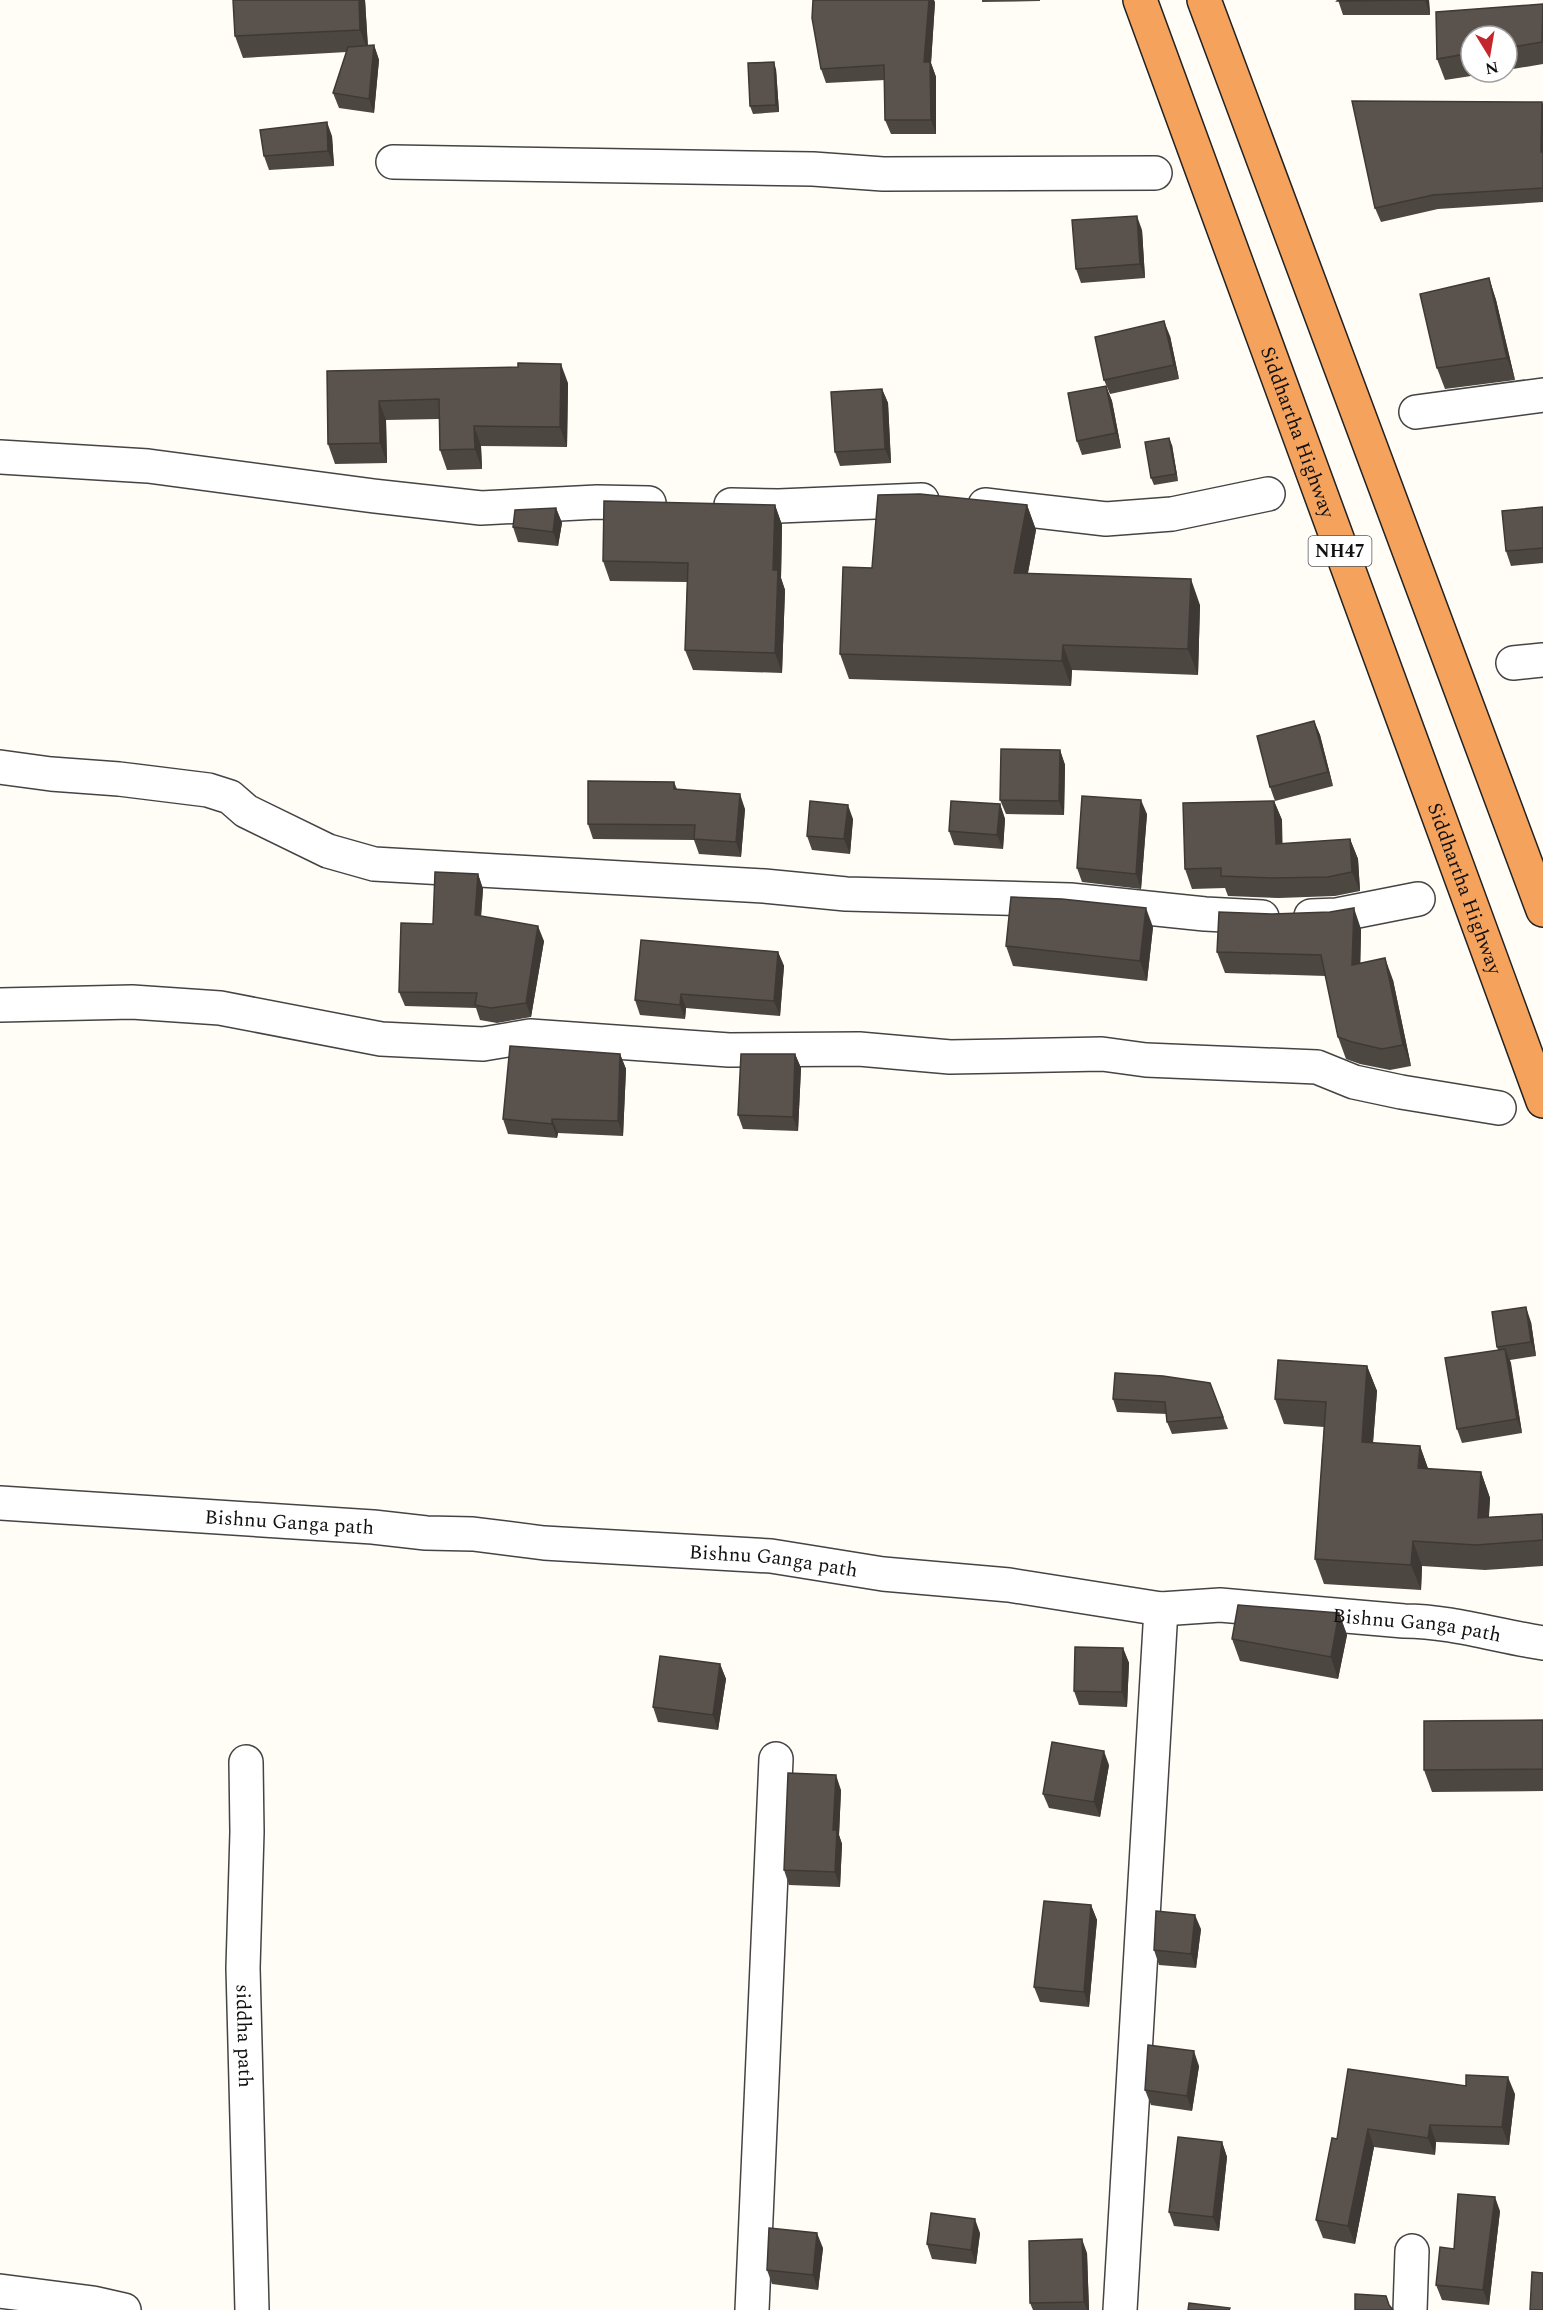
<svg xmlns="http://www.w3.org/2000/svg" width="1543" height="2310" font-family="Spectral,serif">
  <rect width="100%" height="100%" fill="#fffdf5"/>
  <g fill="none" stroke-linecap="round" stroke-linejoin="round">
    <!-- minor casing -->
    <g stroke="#444" stroke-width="36">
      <g id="minor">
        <path d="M 393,162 L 813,169 L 883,174 L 1155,173"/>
        <path d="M 1416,412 L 1543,395"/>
        <path d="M 0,457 L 148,466 L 374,496 L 481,508 L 597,502 L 649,503"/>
        <path d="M 731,505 L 779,506 L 922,500"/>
        <path d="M 985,505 L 1106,519 L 1172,514 L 1268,494"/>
        <path d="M 1513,663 L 1543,660"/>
        <path d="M 0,767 L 51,774 L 119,779 L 208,790 L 230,797 L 246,811 L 328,851 L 374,864 L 764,886 L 846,894 L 1070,900 L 1205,914 L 1262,917"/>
        <path d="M 1311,916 L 1337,915 L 1418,899"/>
        <path d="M 0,1005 L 132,1002 L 220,1008 L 381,1039 L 483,1044 L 530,1036 L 729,1050 L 859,1049 L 950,1057 L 1102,1054 L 1146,1060 L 1317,1067 L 1354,1082 L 1401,1092 L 1499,1108"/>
        <path id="s1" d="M 0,1503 L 373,1527 L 426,1533 L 473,1534 L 544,1543 L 771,1556 L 883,1574 L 1009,1585 L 1161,1609 L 1220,1605 L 1404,1621 C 1451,1621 1497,1636 1543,1643"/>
        <path id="s2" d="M 246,1762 L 247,1832 L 243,1968 L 252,2310"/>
        <path d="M 0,2291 L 93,2303 L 124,2310"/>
        <path d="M 752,2310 L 776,1759"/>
        <path d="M 1120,2310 L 1161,1609"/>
        <path d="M 1410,2310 L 1412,2251"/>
      </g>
    </g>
    <!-- highway casing -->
    <g stroke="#222" stroke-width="36">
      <g id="highway">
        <path id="s3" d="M 1140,0 L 1543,1101"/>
        <path d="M 1204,0 L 1543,910"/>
      </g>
    </g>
    <!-- minor -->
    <use href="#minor" stroke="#fff" stroke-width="33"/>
    <!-- highway -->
    <use href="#highway" stroke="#f5a25d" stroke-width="33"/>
  </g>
  <!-- wall -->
  <g fill="#4d4742">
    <path d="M 365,0 L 368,46 L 374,45 L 379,60 L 374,113 L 339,108 L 333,93 L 347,52 L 243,58 L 235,36 Z"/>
    <path d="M 982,0 L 1040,0 L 1040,1 L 982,2 Z"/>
    <path d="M 1338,0 L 1429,0 L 1430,15 L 1343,15 Z"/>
    <path d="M 935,2 L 931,63 L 936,77 L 936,134 L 891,134 L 885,120 L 885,80 L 826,83 L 821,69 Z"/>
    <path d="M 1543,4 L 1543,64 L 1507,70 L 1507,36 L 1471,36 L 1471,72 L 1497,72 L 1445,80 L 1437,59 L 1436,12 Z"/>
    <path d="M 776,69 L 779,112 L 753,114 L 750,106 Z"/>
    <path d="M 1542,102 L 1543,105 L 1543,202 L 1438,209 L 1381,222 L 1375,208 Z"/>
    <path d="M 332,136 L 334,166 L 269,170 L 264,156 Z"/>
    <path d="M 1142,230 L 1145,278 L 1081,283 L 1076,269 Z"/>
    <path d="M 1489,278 L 1496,300 L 1515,380 L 1445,389 L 1437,368 Z"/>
    <path d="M 1170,336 L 1179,379 L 1110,394 L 1104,380 Z"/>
    <path d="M 327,371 L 568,383 L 567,447 L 481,446 L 482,469 L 447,470 L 440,450 L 439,419 L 386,420 L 387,463 L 335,464 L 328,444 Z"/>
    <path d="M 1106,386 L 1112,401 L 1121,448 L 1082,455 L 1077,441 Z"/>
    <path d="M 882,389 L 888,403 L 891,463 L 840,466 L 835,452 Z"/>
    <path d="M 1172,445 L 1178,481 L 1154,485 L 1151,478 Z"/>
    <path d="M 775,505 L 782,525 L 781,578 L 785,590 L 782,673 L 693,670 L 685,650 L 687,582 L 610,581 L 603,561 Z"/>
    <path d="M 1027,505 L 1036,530 L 1028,573 L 1200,605 L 1198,675 L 1072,670 L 1071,686 L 849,679 L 840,654 L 872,568 Z"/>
    <path d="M 1543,507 L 1543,563 L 1511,566 L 1506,551 Z"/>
    <path d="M 556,508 L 562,523 L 558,546 L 518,542 L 513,527 Z"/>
    <path d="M 1314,721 L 1320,735 L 1333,786 L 1275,801 L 1270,787 Z"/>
    <path d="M 1060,750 L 1065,765 L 1064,815 L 1006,814 L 1000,800 Z"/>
    <path d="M 674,782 L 677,789 L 745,809 L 741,857 L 699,854 L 694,840 L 593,839 L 588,824 Z"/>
    <path d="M 1274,801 L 1282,820 L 1282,844 L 1350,839 L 1358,859 L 1360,891 L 1335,896 L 1279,898 L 1228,896 L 1225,888 L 1192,889 L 1185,869 Z"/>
    <path d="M 1000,804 L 1005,819 L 1003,849 L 954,845 L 949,831 Z"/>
    <path d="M 1147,814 L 1141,889 L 1082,882 L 1077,868 Z"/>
    <path d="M 853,819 L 850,854 L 812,850 L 807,836 Z"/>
    <path d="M 478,874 L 483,889 L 481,916 L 544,941 L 531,1017 L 497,1023 L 480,1020 L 476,1008 L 405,1006 L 399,992 L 433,924 Z"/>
    <path d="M 1153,927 L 1147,981 L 1013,966 L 1006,946 Z"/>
    <path d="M 1361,929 L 1360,963 L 1393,980 L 1411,1066 L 1390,1070 L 1360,1064 L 1346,1059 L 1338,1037 L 1326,976 L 1225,973 L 1217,952 Z"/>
    <path d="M 778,952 L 784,966 L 780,1016 L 686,1008 L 685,1019 L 640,1015 L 635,1000 Z"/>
    <path d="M 620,1054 L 626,1069 L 623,1136 L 558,1133 L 557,1138 L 508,1134 L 503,1119 Z"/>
    <path d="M 795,1054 L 801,1068 L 798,1131 L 743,1129 L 738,1115 Z"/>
    <path d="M 1531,1322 L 1536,1356 L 1510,1360 L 1522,1433 L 1462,1443 L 1457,1429 L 1498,1350 L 1497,1347 Z"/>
    <path d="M 1367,1366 L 1377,1391 L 1373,1443 L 1420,1446 L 1428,1469 L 1481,1472 L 1490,1498 L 1489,1517 L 1543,1515 L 1543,1566 L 1485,1570 L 1422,1566 L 1421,1590 L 1324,1584 L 1315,1559 L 1324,1427 L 1284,1424 L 1275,1399 Z"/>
    <path d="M 1210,1383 L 1228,1429 L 1172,1434 L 1167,1422 L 1167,1414 L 1117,1412 L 1113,1399 Z"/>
    <path d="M 1339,1613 L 1347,1635 L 1338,1679 L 1240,1661 L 1232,1639 Z"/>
    <path d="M 1123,1648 L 1129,1663 L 1127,1707 L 1079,1705 L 1074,1691 Z"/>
    <path d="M 720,1664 L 726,1679 L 718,1730 L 658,1722 L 653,1707 Z"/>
    <path d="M 1543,1720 L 1543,1791 L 1432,1792 L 1424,1770 Z"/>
    <path d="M 1109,1765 L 1100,1817 L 1049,1808 L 1043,1794 Z"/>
    <path d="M 841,1790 L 839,1835 L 842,1844 L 840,1887 L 789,1885 L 784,1870 Z"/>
    <path d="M 1091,1905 L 1097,1920 L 1089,2007 L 1040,2002 L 1034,1987 Z"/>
    <path d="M 1201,1929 L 1196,1968 L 1159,1965 L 1154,1950 Z"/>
    <path d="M 1199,2066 L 1192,2111 L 1151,2105 L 1145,2090 Z"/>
    <path d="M 1466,2086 L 1515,2094 L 1509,2145 L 1436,2142 L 1435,2155 L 1374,2147 L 1355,2244 L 1323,2238 L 1316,2220 L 1337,2139 Z"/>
    <path d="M 1222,2142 L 1227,2157 L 1219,2231 L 1174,2226 L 1169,2212 Z"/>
    <path d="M 1500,2211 L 1489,2305 L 1442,2300 L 1436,2285 L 1454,2249 Z"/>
    <path d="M 980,2233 L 976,2264 L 932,2259 L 927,2244 Z"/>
    <path d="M 823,2248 L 818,2290 L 772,2284 L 767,2270 Z"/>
    <path d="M 1087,2253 L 1089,2310 L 1033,2310 L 1030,2303 Z"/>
  </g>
  <!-- shaded-wall -->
  <g fill="#3f3936">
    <path d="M 359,0 L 365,0 L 368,51 L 360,30 Z"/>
    <path d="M 929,0 L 934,0 L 935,2 L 931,63 L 936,77 L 936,134 L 931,120 L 924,62 Z"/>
    <path d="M 1425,0 L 1429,0 L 1430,15 Z"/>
    <path d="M 374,45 L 379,60 L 374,113 L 369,99 Z"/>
    <path d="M 774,62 L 776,69 L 779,112 L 776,105 Z"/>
    <path d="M 1542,102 L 1543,105 L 1543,158 L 1541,152 Z"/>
    <path d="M 327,122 L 332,136 L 334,166 L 328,151 Z"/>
    <path d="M 1137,216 L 1142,230 L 1145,278 L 1140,264 Z"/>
    <path d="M 1489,278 L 1496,300 L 1515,380 L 1507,358 Z"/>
    <path d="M 1164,321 L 1170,336 L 1179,379 L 1174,365 Z"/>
    <path d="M 561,364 L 568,383 L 567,447 L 560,427 Z"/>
    <path d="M 1106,386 L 1112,401 L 1121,448 L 1116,433 Z"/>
    <path d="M 882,389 L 888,403 L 891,463 L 885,449 Z"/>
    <path d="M 379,401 L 386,420 L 387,463 L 380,443 Z"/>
    <path d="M 474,426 L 481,446 L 482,469 L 475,449 Z"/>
    <path d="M 1169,438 L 1172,445 L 1178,481 L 1176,474 Z"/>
    <path d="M 775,505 L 782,525 L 781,578 L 785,590 L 782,673 L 775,653 L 773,570 Z"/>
    <path d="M 1027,505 L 1036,530 L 1023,598 L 1014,573 Z"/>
    <path d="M 556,508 L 562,523 L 558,546 L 553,532 Z"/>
    <path d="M 1191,579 L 1200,605 L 1198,675 L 1188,649 Z"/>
    <path d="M 1063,645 L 1072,670 L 1071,686 L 1062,661 Z"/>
    <path d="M 1314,721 L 1320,735 L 1333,786 L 1328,772 Z"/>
    <path d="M 1060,750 L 1065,765 L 1064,815 L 1059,801 Z"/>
    <path d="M 740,794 L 745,809 L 741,857 L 736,842 Z"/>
    <path d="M 1141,800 L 1147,814 L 1141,889 L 1136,874 Z"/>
    <path d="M 1274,801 L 1282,820 L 1283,864 L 1276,844 Z"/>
    <path d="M 1000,804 L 1005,819 L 1003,849 L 997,835 Z"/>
    <path d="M 848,805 L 853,819 L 850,854 L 844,839 Z"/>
    <path d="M 1350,839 L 1358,859 L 1360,891 L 1352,872 Z"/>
    <path d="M 478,874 L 483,889 L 480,930 L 475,915 Z"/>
    <path d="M 1146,908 L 1153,927 L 1147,981 L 1140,961 Z"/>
    <path d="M 1354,908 L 1361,929 L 1360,987 L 1352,965 Z"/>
    <path d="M 538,926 L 544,941 L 531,1017 L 526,1003 Z"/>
    <path d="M 778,952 L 784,966 L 780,1016 L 774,1001 Z"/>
    <path d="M 1385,958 L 1393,980 L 1411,1066 L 1403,1045 Z"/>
    <path d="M 681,994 L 686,1008 L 685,1019 L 680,1005 Z"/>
    <path d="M 620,1054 L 626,1069 L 623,1136 L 618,1121 Z"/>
    <path d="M 795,1054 L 801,1068 L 798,1131 L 793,1117 Z"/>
    <path d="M 552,1119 L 558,1133 L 557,1138 L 552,1124 Z"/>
    <path d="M 1526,1307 L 1531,1322 L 1536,1356 L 1531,1342 Z"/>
    <path d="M 1505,1349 L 1511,1363 L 1522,1433 L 1517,1419 Z"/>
    <path d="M 1367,1366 L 1377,1391 L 1371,1467 L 1362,1442 Z"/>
    <path d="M 1420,1446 L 1429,1471 L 1418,1468 Z"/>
    <path d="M 1481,1472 L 1490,1498 L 1487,1543 L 1478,1518 Z"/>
    <path d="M 1413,1541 L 1422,1566 L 1421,1590 L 1411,1565 Z"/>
    <path d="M 1339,1613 L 1347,1635 L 1338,1679 L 1331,1657 Z"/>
    <path d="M 1123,1648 L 1129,1663 L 1127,1707 L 1122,1692 Z"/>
    <path d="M 720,1664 L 726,1679 L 718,1730 L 713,1715 Z"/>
    <path d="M 1104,1751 L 1109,1765 L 1100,1817 L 1094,1802 Z"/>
    <path d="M 836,1775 L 841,1790 L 839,1835 L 842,1844 L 840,1887 L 835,1872 L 833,1830 Z"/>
    <path d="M 1091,1905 L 1097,1920 L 1089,2007 L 1084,1992 Z"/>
    <path d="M 1195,1915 L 1201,1929 L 1196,1968 L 1191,1954 Z"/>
    <path d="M 1194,2051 L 1199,2066 L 1192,2111 L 1187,2096 Z"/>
    <path d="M 1508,2077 L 1515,2094 L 1509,2145 L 1502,2127 Z"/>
    <path d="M 1430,2125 L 1436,2142 L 1435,2155 L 1428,2138 Z"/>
    <path d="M 1368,2129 L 1374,2147 L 1355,2244 L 1348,2226 Z"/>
    <path d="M 1222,2142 L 1227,2157 L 1219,2231 L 1213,2217 Z"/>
    <path d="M 1495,2197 L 1500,2211 L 1489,2305 L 1483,2290 Z"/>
    <path d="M 975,2219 L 980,2233 L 976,2264 L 971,2250 Z"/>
    <path d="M 817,2233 L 823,2248 L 818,2290 L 813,2275 Z"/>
    <path d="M 1082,2239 L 1087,2253 L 1089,2310 L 1087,2310 L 1084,2302 Z"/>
  </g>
  <!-- building -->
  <g fill="#5a524d" stroke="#3f3936" stroke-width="1.5">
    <path d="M 233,0 L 359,0 L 360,30 L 235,36 Z"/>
    <path d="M 813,0 L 929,0 L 924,62 L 930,62 L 931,120 L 885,120 L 884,65 L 821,69 L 812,18 Z"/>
    <path d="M 1338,0 L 1425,0 L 1337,1 Z"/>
    <path d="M 1543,4 L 1542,42 L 1507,48 L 1507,36 L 1471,36 L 1471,53 L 1437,59 L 1436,12 Z"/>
    <path d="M 374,45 L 369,99 L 333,93 L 348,47 Z"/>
    <path d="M 774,62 L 776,105 L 750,106 L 748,63 Z"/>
    <path d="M 1352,101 L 1542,102 L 1541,152 L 1543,152 L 1543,188 L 1433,195 L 1375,208 Z"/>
    <path d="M 327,122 L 328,151 L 264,156 L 260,130 Z"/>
    <path d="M 1137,216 L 1140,264 L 1076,269 L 1072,220 Z"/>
    <path d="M 1489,278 L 1507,358 L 1437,368 L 1420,294 Z"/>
    <path d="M 1164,321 L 1174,365 L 1104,380 L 1095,337 Z"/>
    <path d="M 518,363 L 561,364 L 560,427 L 474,426 L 475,449 L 440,450 L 439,399 L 379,401 L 380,443 L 328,444 L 327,371 L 518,367 Z"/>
    <path d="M 1106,386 L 1116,433 L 1077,441 L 1068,393 Z"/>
    <path d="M 882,389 L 885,449 L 835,452 L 831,392 Z"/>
    <path d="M 1169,438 L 1176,474 L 1151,478 L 1145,442 Z"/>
    <path d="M 920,494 L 1027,505 L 1014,573 L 1191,579 L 1188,649 L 1063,645 L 1062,661 L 840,654 L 843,567 L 872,568 L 878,495 Z"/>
    <path d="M 604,501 L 775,505 L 773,570 L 778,570 L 775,653 L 685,650 L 688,563 L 603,561 Z"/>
    <path d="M 1543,507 L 1543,548 L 1506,551 L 1502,511 Z"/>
    <path d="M 556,508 L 553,532 L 513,527 L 515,510 Z"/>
    <path d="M 1314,721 L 1328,772 L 1270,787 L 1257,736 Z"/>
    <path d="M 1001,749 L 1060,750 L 1059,801 L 1000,800 Z"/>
    <path d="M 588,781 L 674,782 L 674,789 L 740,794 L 736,842 L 694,839 L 695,825 L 588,824 Z"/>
    <path d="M 1082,796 L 1141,800 L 1136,874 L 1077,868 Z"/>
    <path d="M 810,801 L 848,805 L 844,839 L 807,836 Z"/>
    <path d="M 951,801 L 1000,804 L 997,835 L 949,831 Z"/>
    <path d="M 1274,801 L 1276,844 L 1350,839 L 1352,872 L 1328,877 L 1272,878 L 1221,876 L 1221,868 L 1185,869 L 1183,803 Z"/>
    <path d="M 435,872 L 478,874 L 475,915 L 538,926 L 526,1003 L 491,1008 L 475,1005 L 477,993 L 399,992 L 401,923 L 433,924 Z"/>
    <path d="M 1011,897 L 1062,899 L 1146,908 L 1140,961 L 1006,946 Z"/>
    <path d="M 1354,908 L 1352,965 L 1385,958 L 1403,1045 L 1382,1049 L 1352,1042 L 1338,1037 L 1321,955 L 1217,952 L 1219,912 L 1272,914 L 1330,912 Z"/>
    <path d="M 641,940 L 778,952 L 774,1001 L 681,994 L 680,1005 L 635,1000 Z"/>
    <path d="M 510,1046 L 620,1054 L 618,1121 L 552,1119 L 552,1124 L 503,1119 Z"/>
    <path d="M 741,1054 L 795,1054 L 793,1117 L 738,1115 Z"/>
    <path d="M 1526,1307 L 1531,1342 L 1497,1347 L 1492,1312 Z"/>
    <path d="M 1505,1349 L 1517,1419 L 1457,1429 L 1445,1358 Z"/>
    <path d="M 1278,1360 L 1367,1366 L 1362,1442 L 1420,1446 L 1418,1468 L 1481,1472 L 1478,1518 L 1542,1514 L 1543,1540 L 1476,1545 L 1413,1541 L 1411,1565 L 1315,1559 L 1326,1402 L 1275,1399 Z"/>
    <path d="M 1115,1373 L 1163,1376 L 1210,1383 L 1223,1417 L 1167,1422 L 1165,1402 L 1113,1399 Z"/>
    <path d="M 1238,1605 L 1339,1613 L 1331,1657 L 1232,1639 Z"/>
    <path d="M 1075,1647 L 1123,1648 L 1122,1692 L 1074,1691 Z"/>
    <path d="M 660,1656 L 720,1664 L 713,1715 L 653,1707 Z"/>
    <path d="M 1543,1720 L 1543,1769 L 1424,1770 L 1424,1721 Z"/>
    <path d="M 1052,1742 L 1104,1751 L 1094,1802 L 1043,1794 Z"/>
    <path d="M 788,1773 L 836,1775 L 833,1830 L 837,1830 L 835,1872 L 784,1870 Z"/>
    <path d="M 1044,1901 L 1091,1905 L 1084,1992 L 1034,1987 Z"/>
    <path d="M 1156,1911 L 1195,1915 L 1191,1954 L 1154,1950 Z"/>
    <path d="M 1148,2045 L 1194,2051 L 1187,2096 L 1145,2090 Z"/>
    <path d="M 1348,2069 L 1466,2086 L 1466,2075 L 1508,2077 L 1502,2127 L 1430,2125 L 1428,2138 L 1368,2129 L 1348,2226 L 1316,2220 L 1332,2138 L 1337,2139 Z"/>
    <path d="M 1178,2137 L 1222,2142 L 1213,2217 L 1169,2212 Z"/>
    <path d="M 1458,2194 L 1495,2197 L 1483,2290 L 1436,2285 L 1440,2247 L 1454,2249 Z"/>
    <path d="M 931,2213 L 975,2219 L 971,2250 L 927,2244 Z"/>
    <path d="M 769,2228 L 817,2233 L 813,2275 L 767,2270 Z"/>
    <path d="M 1082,2239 L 1084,2302 L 1030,2303 L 1029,2241 Z"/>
    <path d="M 1532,2272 L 1543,2273 L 1543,2310 L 1530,2310 Z"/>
    <path d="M 1355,2294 L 1386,2296 L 1389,2305 L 1393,2310 L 1355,2310 Z"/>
    <path d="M 1189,2303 L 1230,2308 L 1229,2310 L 1188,2310 Z"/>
  </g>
  <g text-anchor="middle" stroke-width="6" stroke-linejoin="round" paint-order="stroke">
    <!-- shield labels -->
    <rect fill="#fff" stroke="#585858" stroke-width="1.5" x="1308.5" y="536" width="63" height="30" rx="4.5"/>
    <g font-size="18" font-weight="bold" fill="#111">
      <text x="1340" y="557">NH47</text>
    </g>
    <!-- street labels -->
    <g font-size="20" fill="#111" stroke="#fff">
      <text dy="7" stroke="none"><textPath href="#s3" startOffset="460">Siddhartha Highway</textPath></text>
      <text dy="7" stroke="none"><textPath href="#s3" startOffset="946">Siddhartha Highway</textPath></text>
      <text dy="7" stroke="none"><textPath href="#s1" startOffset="290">Bishnu Ganga path</textPath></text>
      <text dy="7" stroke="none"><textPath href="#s1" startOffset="776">Bishnu Ganga path</textPath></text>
      <text dy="7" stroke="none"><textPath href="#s1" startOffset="1424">Bishnu Ganga path</textPath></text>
      <text dy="7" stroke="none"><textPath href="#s2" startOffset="274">siddha path</textPath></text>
    </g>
  </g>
  <!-- north arrow -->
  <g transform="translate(1489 54) rotate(169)"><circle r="28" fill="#ffffff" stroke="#a0a0a0" stroke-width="1.5"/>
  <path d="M0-4.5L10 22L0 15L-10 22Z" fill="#c4262e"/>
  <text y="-9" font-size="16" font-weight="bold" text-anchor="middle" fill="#111111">N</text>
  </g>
</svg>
